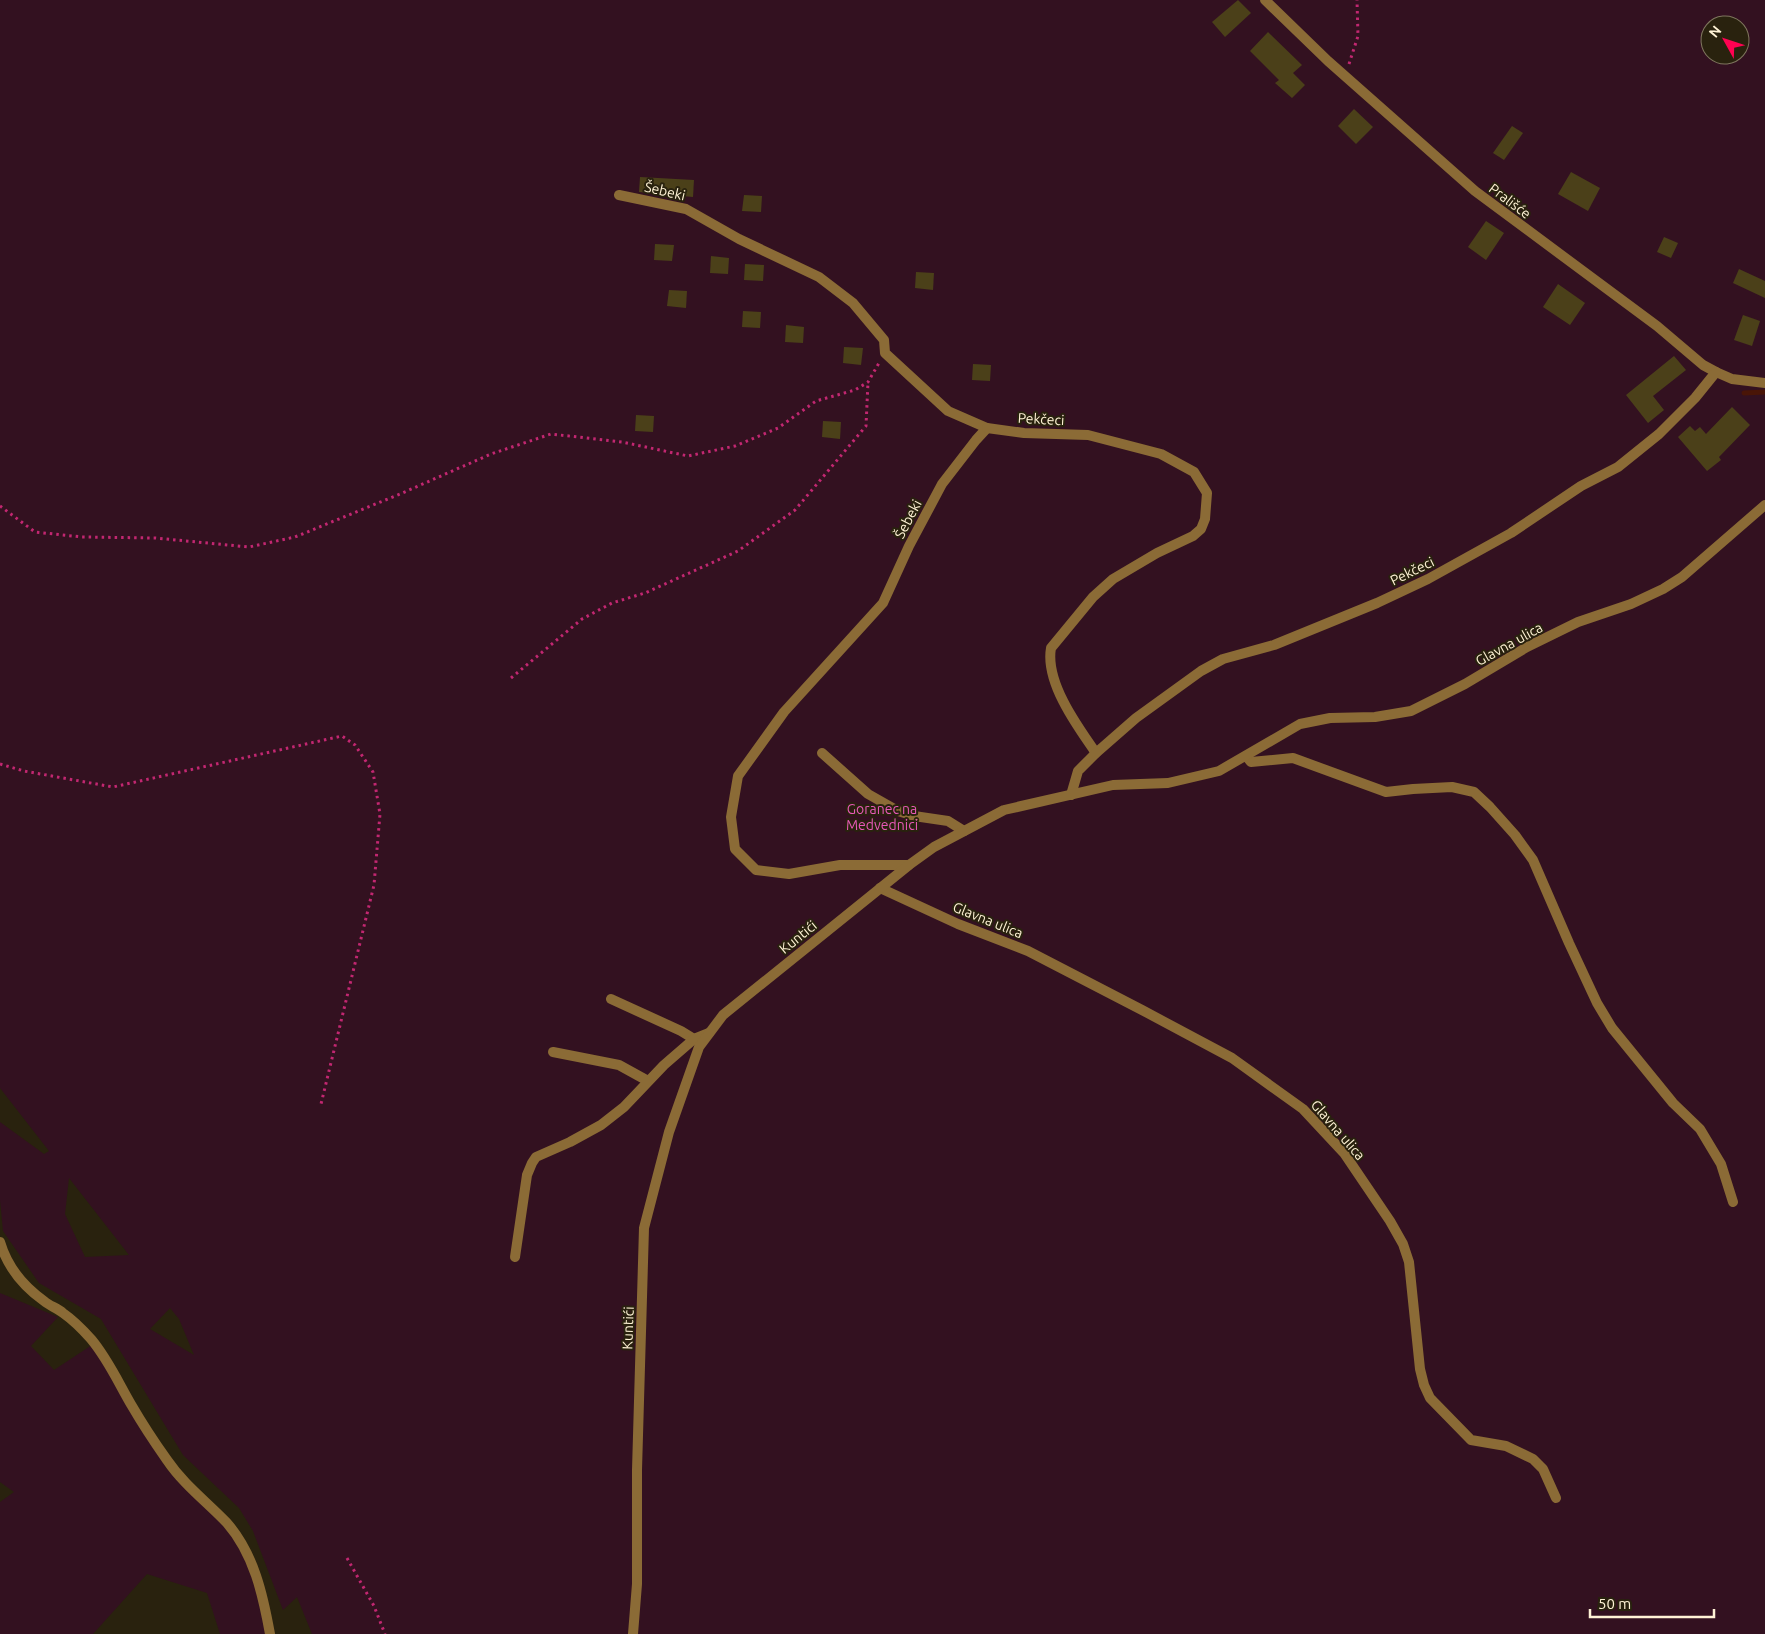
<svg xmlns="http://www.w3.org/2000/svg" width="1765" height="1634" font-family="Ubuntu,sans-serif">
  <rect width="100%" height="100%" fill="#29220e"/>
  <!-- green -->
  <g fill="#331120" fill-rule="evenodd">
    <path d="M 0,0 L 1765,0 L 1765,1634 L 312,1634 L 297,1597 L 283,1610 L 253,1531 L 239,1508 L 183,1455 L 101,1319 L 39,1283 L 3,1231 L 0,1200 L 0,1122 L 44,1154 L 49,1151 L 0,1088 ZM 1710,25 L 1740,25 L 1740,55 L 1710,55 ZM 69,1178 L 129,1255 L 85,1257 L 65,1214 ZM 170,1308 L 179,1319 L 194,1355 L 150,1329 Z"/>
    <path d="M 0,1293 L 58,1317 L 31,1346 L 54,1370 L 95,1343 L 166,1468 L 238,1539 L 262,1604 L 268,1634 L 220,1634 L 207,1593 L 147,1574 L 93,1634 L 0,1634 L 0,1502 L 14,1492 L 0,1482 Z"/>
  </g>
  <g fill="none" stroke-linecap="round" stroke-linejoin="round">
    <!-- stream -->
    <path stroke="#491507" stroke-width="5" d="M 1744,393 L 1765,392"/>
  </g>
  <!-- building -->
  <g fill="#4b4019">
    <path d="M 1238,0 L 1251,13 L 1225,37 L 1212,22 Z"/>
    <path d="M 1268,32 L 1302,65 L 1293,73 L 1305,85 L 1292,98 L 1275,83 L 1279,80 L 1250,51 Z"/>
    <path d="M 1354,109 L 1373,127 L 1356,144 L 1338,126 Z"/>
    <path d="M 1512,126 L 1523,133 L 1504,160 L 1493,153 Z"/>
    <path d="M 1571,172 L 1600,188 L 1588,211 L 1558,194 Z"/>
    <path d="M 640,177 L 694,180 L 693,197 L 639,192 Z"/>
    <path d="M 744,195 L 762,196 L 761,212 L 742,211 Z"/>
    <path d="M 1486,221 L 1504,233 L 1486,260 L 1468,247 Z"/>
    <path d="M 1664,237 L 1678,243 L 1671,258 L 1657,252 Z"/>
    <path d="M 655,244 L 674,245 L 672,261 L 654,260 Z"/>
    <path d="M 711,256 L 729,258 L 728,274 L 710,273 Z"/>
    <path d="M 745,264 L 764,265 L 763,281 L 744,280 Z"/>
    <path d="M 1739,269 L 1765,281 L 1765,298 L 1733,283 Z"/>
    <path d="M 916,272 L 934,273 L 933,290 L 915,288 Z"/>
    <path d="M 1558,284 L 1585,303 L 1570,325 L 1543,307 Z"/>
    <path d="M 669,290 L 687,291 L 686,308 L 667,306 Z"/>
    <path d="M 743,311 L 761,312 L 760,328 L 742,327 Z"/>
    <path d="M 1743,315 L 1760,321 L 1752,346 L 1734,340 Z"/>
    <path d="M 786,325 L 804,327 L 803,343 L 785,342 Z"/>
    <path d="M 844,347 L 863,348 L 861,365 L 843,363 Z"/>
    <path d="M 1674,356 L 1686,370 L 1653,396 L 1664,410 L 1648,423 L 1626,395 Z"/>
    <path d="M 973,364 L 991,365 L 990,381 L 972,380 Z"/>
    <path d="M 1732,407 L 1750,425 L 1719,457 L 1721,460 L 1707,471 L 1678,437 L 1690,426 L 1695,431 L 1700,427 L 1706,434 Z"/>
    <path d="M 636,415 L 654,416 L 653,432 L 635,431 Z"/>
    <path d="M 823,421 L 841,422 L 840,439 L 822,437 Z"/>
  </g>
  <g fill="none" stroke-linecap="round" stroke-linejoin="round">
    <!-- path -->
    <g stroke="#c22771" stroke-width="3" stroke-dasharray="2.5 4" stroke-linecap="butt">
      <path d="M 1349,64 L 1358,36 L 1357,0"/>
      <path d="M 0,506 L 35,532 L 82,537 L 156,538 L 249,547 L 295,537 L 400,494 L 491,454 L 551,434 L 622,442 L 688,456 L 735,446 L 778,428 L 816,401 L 855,390 L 868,382 L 879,363"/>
      <path d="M 511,678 L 582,619 L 612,603 L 645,593 L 738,551 L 795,510 L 866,426 L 868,382"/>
      <path d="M 0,764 L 24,771 L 113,787 L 342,736 L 355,745 L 373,772 L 380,814 L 374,885 L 321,1104"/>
      <path d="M 347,1558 L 374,1606 L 385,1634"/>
    </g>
    <!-- service -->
    <g stroke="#8b6b36" stroke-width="10">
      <path d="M 822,753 L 868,794 L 898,811 L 914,816 L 948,821 L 964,831"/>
      <path d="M 611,999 L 681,1031 L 694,1039"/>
      <path d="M 553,1052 L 619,1065 L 648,1081"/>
    </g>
    <!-- minor -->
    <g stroke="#8b6b36" stroke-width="10">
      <path d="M 1265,0 L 1328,61 L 1475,191 L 1657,326 L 1703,365 L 1716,372 L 1732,379 L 1765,383"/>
      <path d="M 619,195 L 686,209 L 739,239 L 819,277 L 853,303 L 884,340 L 885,353 L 948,411 L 987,428 L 976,440 L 942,484 L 909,546 L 883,603 L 784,712 L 738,776 L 731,817 L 735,849 L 756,870 L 789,874 L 840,865 L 909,865"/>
      <path d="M 987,428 L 1024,433 L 1088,435 L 1161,454 L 1194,472 L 1207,493 L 1205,519 L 1201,529 L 1193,536 L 1157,553 L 1113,579 L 1093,597 L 1051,648 C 1045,682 1077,726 1096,753"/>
      <path d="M 1246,756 L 1251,762 L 1293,758 L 1386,792 L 1413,789 L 1452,787 L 1474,792 L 1490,807 L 1515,835 L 1533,860 L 1569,943 L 1597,1003 L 1612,1028 L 1673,1103 L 1700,1129 L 1721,1164 L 1733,1202"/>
      <path d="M 1071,795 L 1078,771 L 1096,753 L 1136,718 L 1201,671 L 1223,659 L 1274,645 L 1377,603 L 1428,579 L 1511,533 L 1581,486 L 1618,467 L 1659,434 L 1695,398 L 1716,372"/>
      <path d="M 880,888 L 958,924 L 1028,951 L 1142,1010 L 1232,1058 L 1303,1109 L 1344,1153 L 1390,1221 L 1403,1244 L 1409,1262 L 1420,1369 L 1424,1385 L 1430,1398 L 1471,1440 L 1506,1446 L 1533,1459 L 1543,1469 L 1556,1498"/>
      <path d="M 0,1242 C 7,1266 23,1286 44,1301 C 50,1306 57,1308 63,1313 C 73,1320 83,1330 91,1339 C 108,1359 119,1384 132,1406 C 143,1425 155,1443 167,1460 C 184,1485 207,1502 227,1523 C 254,1554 263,1595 270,1634"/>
      <path d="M 515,1257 L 527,1175 L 532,1163 L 536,1157 L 570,1142 L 601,1125 L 624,1107 L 664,1065 L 694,1039 L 709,1033"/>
    </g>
    <!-- tertiary -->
    <path stroke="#8b6b36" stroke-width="10" d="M 633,1634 L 637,1584 L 637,1470 L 644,1228 L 669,1132 L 699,1047 L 723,1015 L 909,865 L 934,847 L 1004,810 L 1113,785 L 1168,783 L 1219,771 L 1300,724 L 1330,718 L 1375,717 L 1411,711 L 1465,684 L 1527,647 L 1578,622 L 1631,604 L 1663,589 L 1682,577 L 1765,505"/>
  </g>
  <g text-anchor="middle" stroke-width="4" stroke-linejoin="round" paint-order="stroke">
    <!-- street labels -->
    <g font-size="14" fill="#fff3d6" stroke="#29220e">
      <text transform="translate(665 191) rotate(13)" y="5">Šebeki</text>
      <text transform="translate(1510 201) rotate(37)" y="5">Prališće</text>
      <text transform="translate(1041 419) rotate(3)" y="5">Pekčeci</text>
      <text transform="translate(908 519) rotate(-62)" y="5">Šebeki</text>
      <text transform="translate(1412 571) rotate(-26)" y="5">Pekčeci</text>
      <text transform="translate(1509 644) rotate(-29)" y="5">Glavna ulica</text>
      <text transform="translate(988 920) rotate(22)" y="5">Glavna ulica</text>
      <text transform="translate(798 937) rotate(-39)" y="5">Kuntići</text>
      <text transform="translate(1338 1130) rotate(49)" y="5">Glavna ulica</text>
      <text transform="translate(628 1328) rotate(-88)" y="5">Kuntići</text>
    </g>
    <!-- park labels -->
    <g font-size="14" fill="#e859b8" stroke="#29220e">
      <text x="882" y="814">Goranec na<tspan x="882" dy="16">Medvednici</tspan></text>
    </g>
  </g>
  <!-- north arrow -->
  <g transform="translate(1725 40) rotate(310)"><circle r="24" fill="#29220e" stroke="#7f765e"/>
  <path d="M0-4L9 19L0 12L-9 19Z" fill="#ff0252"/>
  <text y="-8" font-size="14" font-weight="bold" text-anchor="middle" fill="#fff3d6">N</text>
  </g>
  <!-- scale -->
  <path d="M1590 1609v8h124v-8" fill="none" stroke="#fff3d6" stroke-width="2.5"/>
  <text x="1598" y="1609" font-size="15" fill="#fff3d6" stroke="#29220e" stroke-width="4" paint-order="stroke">50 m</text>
</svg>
